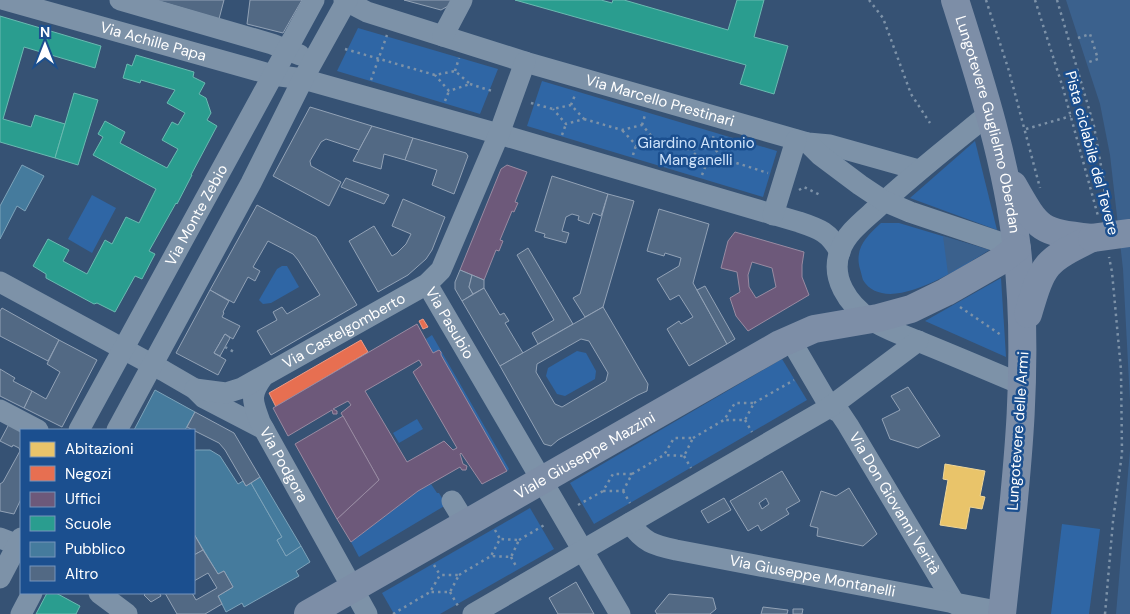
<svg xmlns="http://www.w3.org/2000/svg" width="1130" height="614" font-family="'DM Sans',sans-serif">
  <rect width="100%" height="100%" fill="#365274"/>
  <!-- green -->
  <g fill="#2f66a5">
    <path d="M 358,28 L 498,69 L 480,114 L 337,71 Z"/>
    <path d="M 542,81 L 777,151 L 763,197 L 527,126 Z"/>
    <path d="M 975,141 L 997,230 L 910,198 Z"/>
    <path d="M 92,195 L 116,208 L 92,253 L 68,239 Z"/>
    <path d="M 881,223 L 899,223 L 989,250 C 964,265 887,319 863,280 C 862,277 861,272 860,269 C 854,248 867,236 881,223 Z"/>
    <path d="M 282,266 L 287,266 L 299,287 L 271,303 L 263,304 L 259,300 L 277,269 Z"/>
    <path d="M 1001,278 L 1006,357 L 925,321 Z"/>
    <path d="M 432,335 L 509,469 L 507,471 L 441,355 L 441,352 L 439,350 L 433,353 L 426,339 Z"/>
    <path d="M 577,351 L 586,353 L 596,371 L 595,379 L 565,396 L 557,394 L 546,376 L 548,368 Z"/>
    <path d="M 782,359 L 807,400 L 594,524 L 570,483 Z"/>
    <path d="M 417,419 L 423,429 L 399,443 L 393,433 Z"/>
    <path d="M 431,484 L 437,493 L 439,493 L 446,505 L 359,557 L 351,542 L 418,491 Z"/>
    <path d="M 530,508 L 554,549 L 440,614 L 394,614 L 382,593 Z"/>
    <path d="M 1062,524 L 1100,529 L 1089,614 L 1051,614 Z"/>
  </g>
  <!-- water -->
  <g fill="#3b618d">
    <path d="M 1066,0 L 1130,0 L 1130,401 L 1123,269 L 1110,155 L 1100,104 Z"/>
    <path d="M 943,236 L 989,250 L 948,274 Z"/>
    <path d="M 1130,450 L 1130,614 L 1116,614 Z"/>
  </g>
  <!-- homes -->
  <path fill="#e9c46a" stroke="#f0d697" d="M 945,464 L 985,471 L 980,496 L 985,497 L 982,509 L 970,507 L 966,529 L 940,525 L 948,480 L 943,479 Z"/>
  <!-- shops -->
  <g fill="#e76f51" stroke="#ee9a85">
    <path d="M 423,319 L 428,327 L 423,329 L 419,321 Z"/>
    <path d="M 361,340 L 368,352 L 276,407 L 269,393 Z"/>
  </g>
  <!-- offices -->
  <g fill="#6d597a" stroke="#998ba2" fill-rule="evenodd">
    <path d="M 507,165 L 527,172 L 515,202 L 518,203 L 514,212 L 512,211 L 500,240 L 503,241 L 499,251 L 496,250 L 484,280 L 460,270 L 501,169 Z"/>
    <path d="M 735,232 L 804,252 L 802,265 L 802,277 L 809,295 L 748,331 L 736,316 L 730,298 L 740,292 L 737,272 L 721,268 L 728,241 ZM 752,262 L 772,268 L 776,287 L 756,298 L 749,287 L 748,275 Z"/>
    <path d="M 417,324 L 433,353 L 439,350 L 441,352 L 441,355 L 507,471 L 482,484 L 461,453 L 460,454 L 463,464 L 467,466 L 466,470 L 462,470 L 460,467 L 418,491 L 351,542 L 337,519 L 379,480 L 341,413 L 351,405 L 348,401 L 333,409 L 337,411 L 337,414 L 333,414 L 332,410 L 288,436 L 273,408 ZM 419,360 L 422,365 L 413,372 L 457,448 L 453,450 L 444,441 L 407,462 L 365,391 Z"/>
    <path d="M 343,416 L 379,480 L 337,519 L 295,444 Z"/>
  </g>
  <!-- schools -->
  <g fill="#2a9d8f" stroke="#6abab1">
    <path d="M 515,0 L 601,0 L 612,3 L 613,0 L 624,0 L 728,30 L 737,0 L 764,0 L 754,37 L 788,46 L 774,94 L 740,84 L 746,65 Z"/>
    <path d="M 0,16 L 101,46 L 95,68 L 24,47 L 3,119 L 31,127 L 35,115 L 65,124 L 55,158 L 0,142 Z"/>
    <path d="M 136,55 L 194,72 L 193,77 L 205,83 L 199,94 L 206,98 L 211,113 L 207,120 L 217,126 L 191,175 L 192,175 L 177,204 L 176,203 L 149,251 L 155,254 L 142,279 L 135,276 L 115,312 L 97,303 L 94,304 L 46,278 L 46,274 L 33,266 L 48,239 L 69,250 L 63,261 L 87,274 L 105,240 L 112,244 L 126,217 L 139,223 L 156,189 L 93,155 L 103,137 L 98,134 L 105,121 L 125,132 L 120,143 L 167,168 L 178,149 L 162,140 L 172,122 L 178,125 L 185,113 L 167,103 L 175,90 L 141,80 L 140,83 L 123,78 L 127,64 L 132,66 Z"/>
    <path d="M 74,93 L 98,100 L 78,165 L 55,158 Z"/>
    <path d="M 47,593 L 56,593 L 80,606 L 76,614 L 36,614 Z"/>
  </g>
  <!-- public -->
  <g fill="#457b9d" stroke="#7da3ba">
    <path d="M 22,165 L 44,176 L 25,211 L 17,206 L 0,239 L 0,206 Z"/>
    <path d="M 155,390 L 195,412 L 185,430 L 134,430 Z"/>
    <path d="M 196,450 L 210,450 L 220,456 L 238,484 L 243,481 L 246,486 L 251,483 L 282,537 L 277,540 L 286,556 L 301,546 L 310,562 L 296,571 L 299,576 L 244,607 L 242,603 L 226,612 L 218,596 L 233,587 L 224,571 L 218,574 L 194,534 L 194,451 Z"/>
    <path d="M 260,477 L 301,546 L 286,556 L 277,540 L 282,537 L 251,483 Z"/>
  </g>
  <!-- building -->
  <g fill="#526984" stroke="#92a2b6" fill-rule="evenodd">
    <path d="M 155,0 L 224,0 L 219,19 Z"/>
    <path d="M 250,0 L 302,0 L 283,33 L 247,24 Z"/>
    <path d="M 404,0 L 453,0 L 450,5 L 441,10 Z"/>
    <path d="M 310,107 L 372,126 L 359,150 L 326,139 L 321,142 L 310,161 L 311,166 L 341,182 L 329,206 L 273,176 Z"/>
    <path d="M 372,126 L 413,138 L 405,160 L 384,154 L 381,169 L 353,161 Z"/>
    <path d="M 413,138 L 466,153 L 468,156 L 454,194 L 432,185 L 437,170 L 405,160 Z"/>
    <path d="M 552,176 L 608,194 L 601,216 L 593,213 L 589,224 L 578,220 L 579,216 L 572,214 L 566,217 L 562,231 L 569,233 L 566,243 L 544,237 L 545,234 L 535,231 Z"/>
    <path d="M 346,178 L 389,195 L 384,204 L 341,187 Z"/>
    <path d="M 608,194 L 634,201 L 603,307 L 585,317 L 573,298 L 580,294 Z"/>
    <path d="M 403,199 L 445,217 L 432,250 L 426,259 L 408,275 L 378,292 L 349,241 L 374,226 L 392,256 L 397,253 L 406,244 L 411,234 L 392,226 Z"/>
    <path d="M 257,205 L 316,237 L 357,305 L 271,355 L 257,331 L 277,320 L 273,312 L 282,307 L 287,314 L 320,295 L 298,260 L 293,254 L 268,241 L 253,267 L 260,271 L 255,281 L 248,277 L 234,303 L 210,290 Z"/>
    <path d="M 659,209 L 709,224 L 693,283 L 727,344 L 689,366 L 667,329 L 679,321 L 681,324 L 693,317 L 679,295 L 670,300 L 657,279 L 679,266 L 681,258 L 665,253 L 664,256 L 647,251 Z"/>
    <path d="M 528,248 L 573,324 L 538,344 L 532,333 L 554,320 L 517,255 Z"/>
    <path d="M 460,270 L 472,275 L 469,287 L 473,294 L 462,301 L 455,289 L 455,282 Z"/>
    <path d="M 472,275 L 484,280 L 484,288 L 473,294 L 469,287 Z"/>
    <path d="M 705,286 L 735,339 L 727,344 L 697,290 Z"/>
    <path d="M 484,288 L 500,315 L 504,313 L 509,321 L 505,323 L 523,353 L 500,366 L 462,301 Z"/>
    <path d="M 210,290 L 229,301 L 223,312 L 224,313 L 222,317 L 240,326 L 233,339 L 225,334 L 214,353 L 226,360 L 218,375 L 176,353 Z"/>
    <path d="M 603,307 L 648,384 L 647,391 L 638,395 L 558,440 L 551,446 L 544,444 L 500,366 ZM 581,339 L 589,341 L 608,373 L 606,381 L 562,407 L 555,404 L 536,372 L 537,364 Z"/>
    <path d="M 2,308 L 59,340 L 48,361 L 0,336 L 0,311 Z"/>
    <path d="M 225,334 L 230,338 L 220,356 L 214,353 Z"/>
    <path d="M 59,340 L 97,360 L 62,427 L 24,408 L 32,391 L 46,399 L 60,372 L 47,364 Z"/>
    <path d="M 0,369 L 15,378 L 13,381 L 32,391 L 24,408 L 0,396 Z"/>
    <path d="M 908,387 L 940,436 L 918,448 L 890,439 L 882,419 L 900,410 L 891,396 Z"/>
    <path d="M 195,412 L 234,433 L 260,477 L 246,486 L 225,450 L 219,443 L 187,427 Z"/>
    <path d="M 9,424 L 21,431 L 21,499 L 14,514 L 0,511 L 0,484 L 3,482 L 20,451 L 19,448 L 13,445 L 12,447 L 0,441 Z"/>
    <path d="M 782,471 L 800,501 L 786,509 L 789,514 L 761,531 L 758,525 L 748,531 L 730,501 ZM 766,498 L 769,504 L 762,509 L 759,503 Z"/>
    <path d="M 849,488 L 877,534 L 863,546 L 817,536 L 818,528 L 810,526 L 821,491 L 836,496 Z"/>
    <path d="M 724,498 L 731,510 L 708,523 L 701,511 Z"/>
    <path d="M 194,534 L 203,550 L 194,555 Z"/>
    <path d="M 203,550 L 218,574 L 224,571 L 233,587 L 218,596 L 222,604 L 205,614 L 177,614 L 165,593 L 192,593 L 196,600 L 217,588 L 208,573 L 194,581 L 194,555 Z"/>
    <path d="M 576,582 L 594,614 L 558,614 L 549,598 Z"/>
    <path d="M 146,593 L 163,593 L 160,594 L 161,596 L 151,602 L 144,595 Z"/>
    <path d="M 669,594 L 713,598 L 716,609 L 710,614 L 657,614 L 655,611 Z"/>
    <path d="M 763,607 L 788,610 L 787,614 L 761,614 Z"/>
    <path d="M 793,609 L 803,609 L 802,614 L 793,614 Z"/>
  </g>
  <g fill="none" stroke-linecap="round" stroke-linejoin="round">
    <!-- path -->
    <g stroke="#7d92a8" stroke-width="2.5" stroke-dasharray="2.5 4" stroke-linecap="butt">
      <path d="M 869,0 L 883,18 L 911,94 L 930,123"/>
      <path d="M 986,0 L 1009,71 L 1040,188"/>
      <path d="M 1035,0 L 1063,88 L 1098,216"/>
      <path d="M 1057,0 L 1094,126 L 1103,177 L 1107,216"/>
      <path d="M 1078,38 L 1090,34 L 1098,59 L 1086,63"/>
      <path d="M 345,49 L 435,75 L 455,71 L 470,84 L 449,91 L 435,75"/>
      <path d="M 455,71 L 459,58"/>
      <path d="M 371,80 L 387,35"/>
      <path d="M 470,84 L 492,91"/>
      <path d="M 445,101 L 449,91"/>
      <path d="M 531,103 L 553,109 L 571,105 L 584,119 L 566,124 L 553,109"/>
      <path d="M 571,105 L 575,95"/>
      <path d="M 584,119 L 622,130 L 642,125 L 655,140 L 636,145 L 622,130"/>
      <path d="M 642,125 L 645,115"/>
      <path d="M 1026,129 L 1071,116"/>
      <path d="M 562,135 L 566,124"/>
      <path d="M 655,140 L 691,150 L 711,145 L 724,159 L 706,165 L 691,150"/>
      <path d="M 711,145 L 714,135"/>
      <path d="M 633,155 L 636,145"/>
      <path d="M 724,159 L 768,173"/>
      <path d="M 702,175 L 706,165"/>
      <path d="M 799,190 L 804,187 L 820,195"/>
      <path d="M 960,307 L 1001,335"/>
      <path d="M 225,347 L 236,353"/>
      <path d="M 754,403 L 794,380"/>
      <path d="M 745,420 L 752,432"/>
      <path d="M 693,438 L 724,420 L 735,403 L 754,403 L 745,420 L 724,420"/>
      <path d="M 684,456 L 691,468"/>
      <path d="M 632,474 L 664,455 L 674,438 L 693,438 L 684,456 L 664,455"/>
      <path d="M 623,491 L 630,503"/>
      <path d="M 578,505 L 603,491 L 613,474 L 632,474 L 623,491 L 603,491"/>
      <path d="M 495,530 L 500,539"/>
      <path d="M 519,540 L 546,524"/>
      <path d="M 511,557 L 517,568"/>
      <path d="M 434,565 L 440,575"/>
      <path d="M 459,575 L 491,556 L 511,557 L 519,540 L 500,539 L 491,556"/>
      <path d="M 450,592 L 458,606"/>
      <path d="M 393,614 L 430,592 L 440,575 L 459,575 L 450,592 L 430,592"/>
      <path d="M 1105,614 L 1113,521 L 1122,453 L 1121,370 L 1112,272 L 1109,257"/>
    </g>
    <!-- minor -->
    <g stroke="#7d92a8" stroke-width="21">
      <path id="s1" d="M 5,0 L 273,75 L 303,79 L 499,134 L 799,222 C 820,229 829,232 840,252"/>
      <path d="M 120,0 L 272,44 L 300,55"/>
      <path id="s2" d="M 344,0 L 367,12 L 525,62 L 808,143 L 830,145 L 919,170"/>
      <path d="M 443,36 L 462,0"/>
      <path d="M 990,113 C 952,144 913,174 877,208 C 864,220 846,233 840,251 C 830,278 848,304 870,319 C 886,330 906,336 925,344 C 957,357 990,371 1023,385"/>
      <path d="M 808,143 L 820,155 L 860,185 L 884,201 L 910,212 L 1017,248"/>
      <path d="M 773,215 L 796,140"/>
      <path d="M 0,282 L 164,371 L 195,389 L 204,398 L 264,429"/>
      <path id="s3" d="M 427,284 L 620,614"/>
      <path id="s4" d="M 790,339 L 830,407 L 840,413 L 848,425 L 955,604"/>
      <path id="s5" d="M 262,378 C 249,396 253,402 260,422 L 367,614"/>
      <path id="s6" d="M 195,389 L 226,393 L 242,388 L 427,284 L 441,270 L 499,134 L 525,62"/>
      <path d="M 0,410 L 38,430"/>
      <path id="s7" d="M 79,430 L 314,0"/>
      <path d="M 117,430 L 251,183 L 303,79 L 347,0"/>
      <path d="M 452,501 L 466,524"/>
      <path id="s8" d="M 630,523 C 644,543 654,545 676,550 L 1002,612"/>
      <path d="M 0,538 L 21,546"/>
      <path d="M 0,578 L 21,538"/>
      <path d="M 99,593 L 127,614"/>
      <path d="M 21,614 L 32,593"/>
      <path d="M 473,614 L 830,407 L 918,341"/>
    </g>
    <!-- major -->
    <g stroke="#7d8ea7" stroke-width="28">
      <path id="s9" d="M 955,0 C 981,82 1007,163 1017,249 C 1031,371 1015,492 1002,614"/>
      <path d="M 1013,185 C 1039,231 1040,232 1092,238"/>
      <path d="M 1028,314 C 1043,263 1045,261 1092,238"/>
      <path id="s10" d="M 308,614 L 780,344 L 814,329 L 878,318 L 911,309 L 946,292 L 1000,261 L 1017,248"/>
    </g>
    <!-- major-bridge -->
    <path stroke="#7d8ea7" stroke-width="28" d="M 1092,238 L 1130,233"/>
  </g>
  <g text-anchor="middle" stroke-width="5" stroke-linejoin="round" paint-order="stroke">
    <!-- street labels -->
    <g font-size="15" fill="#fff" stroke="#1b4f8f">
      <text dy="5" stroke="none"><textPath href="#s1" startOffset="154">Via Achille Papa</textPath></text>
      <text dy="5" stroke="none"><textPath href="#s2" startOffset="332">Via Marcello Prestinari</textPath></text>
      <text dy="5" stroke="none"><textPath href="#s9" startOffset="129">Lungotevere Guglielmo Oberdan</textPath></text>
      <text transform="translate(1092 153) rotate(75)" y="5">Pista ciclabile del Tevere</text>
      <text dy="5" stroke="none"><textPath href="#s7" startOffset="245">Via Monte Zebio</textPath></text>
      <text dy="5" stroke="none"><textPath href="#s3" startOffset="45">Via Pasubio</textPath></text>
      <text dy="5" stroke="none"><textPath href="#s6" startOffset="165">Via Castelgomberto</textPath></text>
      <text transform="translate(1018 431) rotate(-86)" y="5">Lungotevere delle Armi</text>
      <text dy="5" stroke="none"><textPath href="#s10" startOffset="319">Viale Giuseppe Mazzini</textPath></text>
      <text dy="5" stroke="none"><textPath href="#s5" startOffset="96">Via Podgora</textPath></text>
      <text dy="5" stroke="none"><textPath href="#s4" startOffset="196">Via Don Giovanni Verità</textPath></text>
      <text dy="5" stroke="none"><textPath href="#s8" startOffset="194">Via Giuseppe Montanelli</textPath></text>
    </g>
    <!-- park labels -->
    <g font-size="15" fill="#cfe3fa" stroke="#1b4f8f">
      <text x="696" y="148">Giardino Antonio<tspan x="696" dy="17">Manganelli</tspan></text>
    </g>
  </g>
  <!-- legend -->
  <rect x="20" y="429" width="175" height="165" fill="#1b4f8f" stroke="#7695bc"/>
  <rect x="30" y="442" width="25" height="15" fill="#e9c46a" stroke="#7695bc"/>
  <text x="65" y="454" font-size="15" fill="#ffffff">Abitazioni</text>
  <rect x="30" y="466" width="25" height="15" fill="#e76f51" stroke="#7695bc"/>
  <text x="65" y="479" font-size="15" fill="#ffffff">Negozi</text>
  <rect x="30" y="492" width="25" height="15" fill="#6d597a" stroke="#7695bc"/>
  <text x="65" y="504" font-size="15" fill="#ffffff">Uffici</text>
  <rect x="30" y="516" width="25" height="15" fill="#2a9d8f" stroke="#7695bc"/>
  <text x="65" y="529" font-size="15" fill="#ffffff">Scuole</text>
  <rect x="30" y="542" width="25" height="15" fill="#457b9d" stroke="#7695bc"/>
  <text x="65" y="554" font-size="15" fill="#ffffff">Pubblico</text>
  <rect x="30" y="566" width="25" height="15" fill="#526984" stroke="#7695bc"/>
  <text x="65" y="579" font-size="15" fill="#ffffff">Altro</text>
  <!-- north arrow -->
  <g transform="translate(45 45)" stroke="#1b4f8f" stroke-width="4" paint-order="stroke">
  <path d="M0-4L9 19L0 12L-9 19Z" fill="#ffffff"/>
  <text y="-8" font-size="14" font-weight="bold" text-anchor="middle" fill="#ffffff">N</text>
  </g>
</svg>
